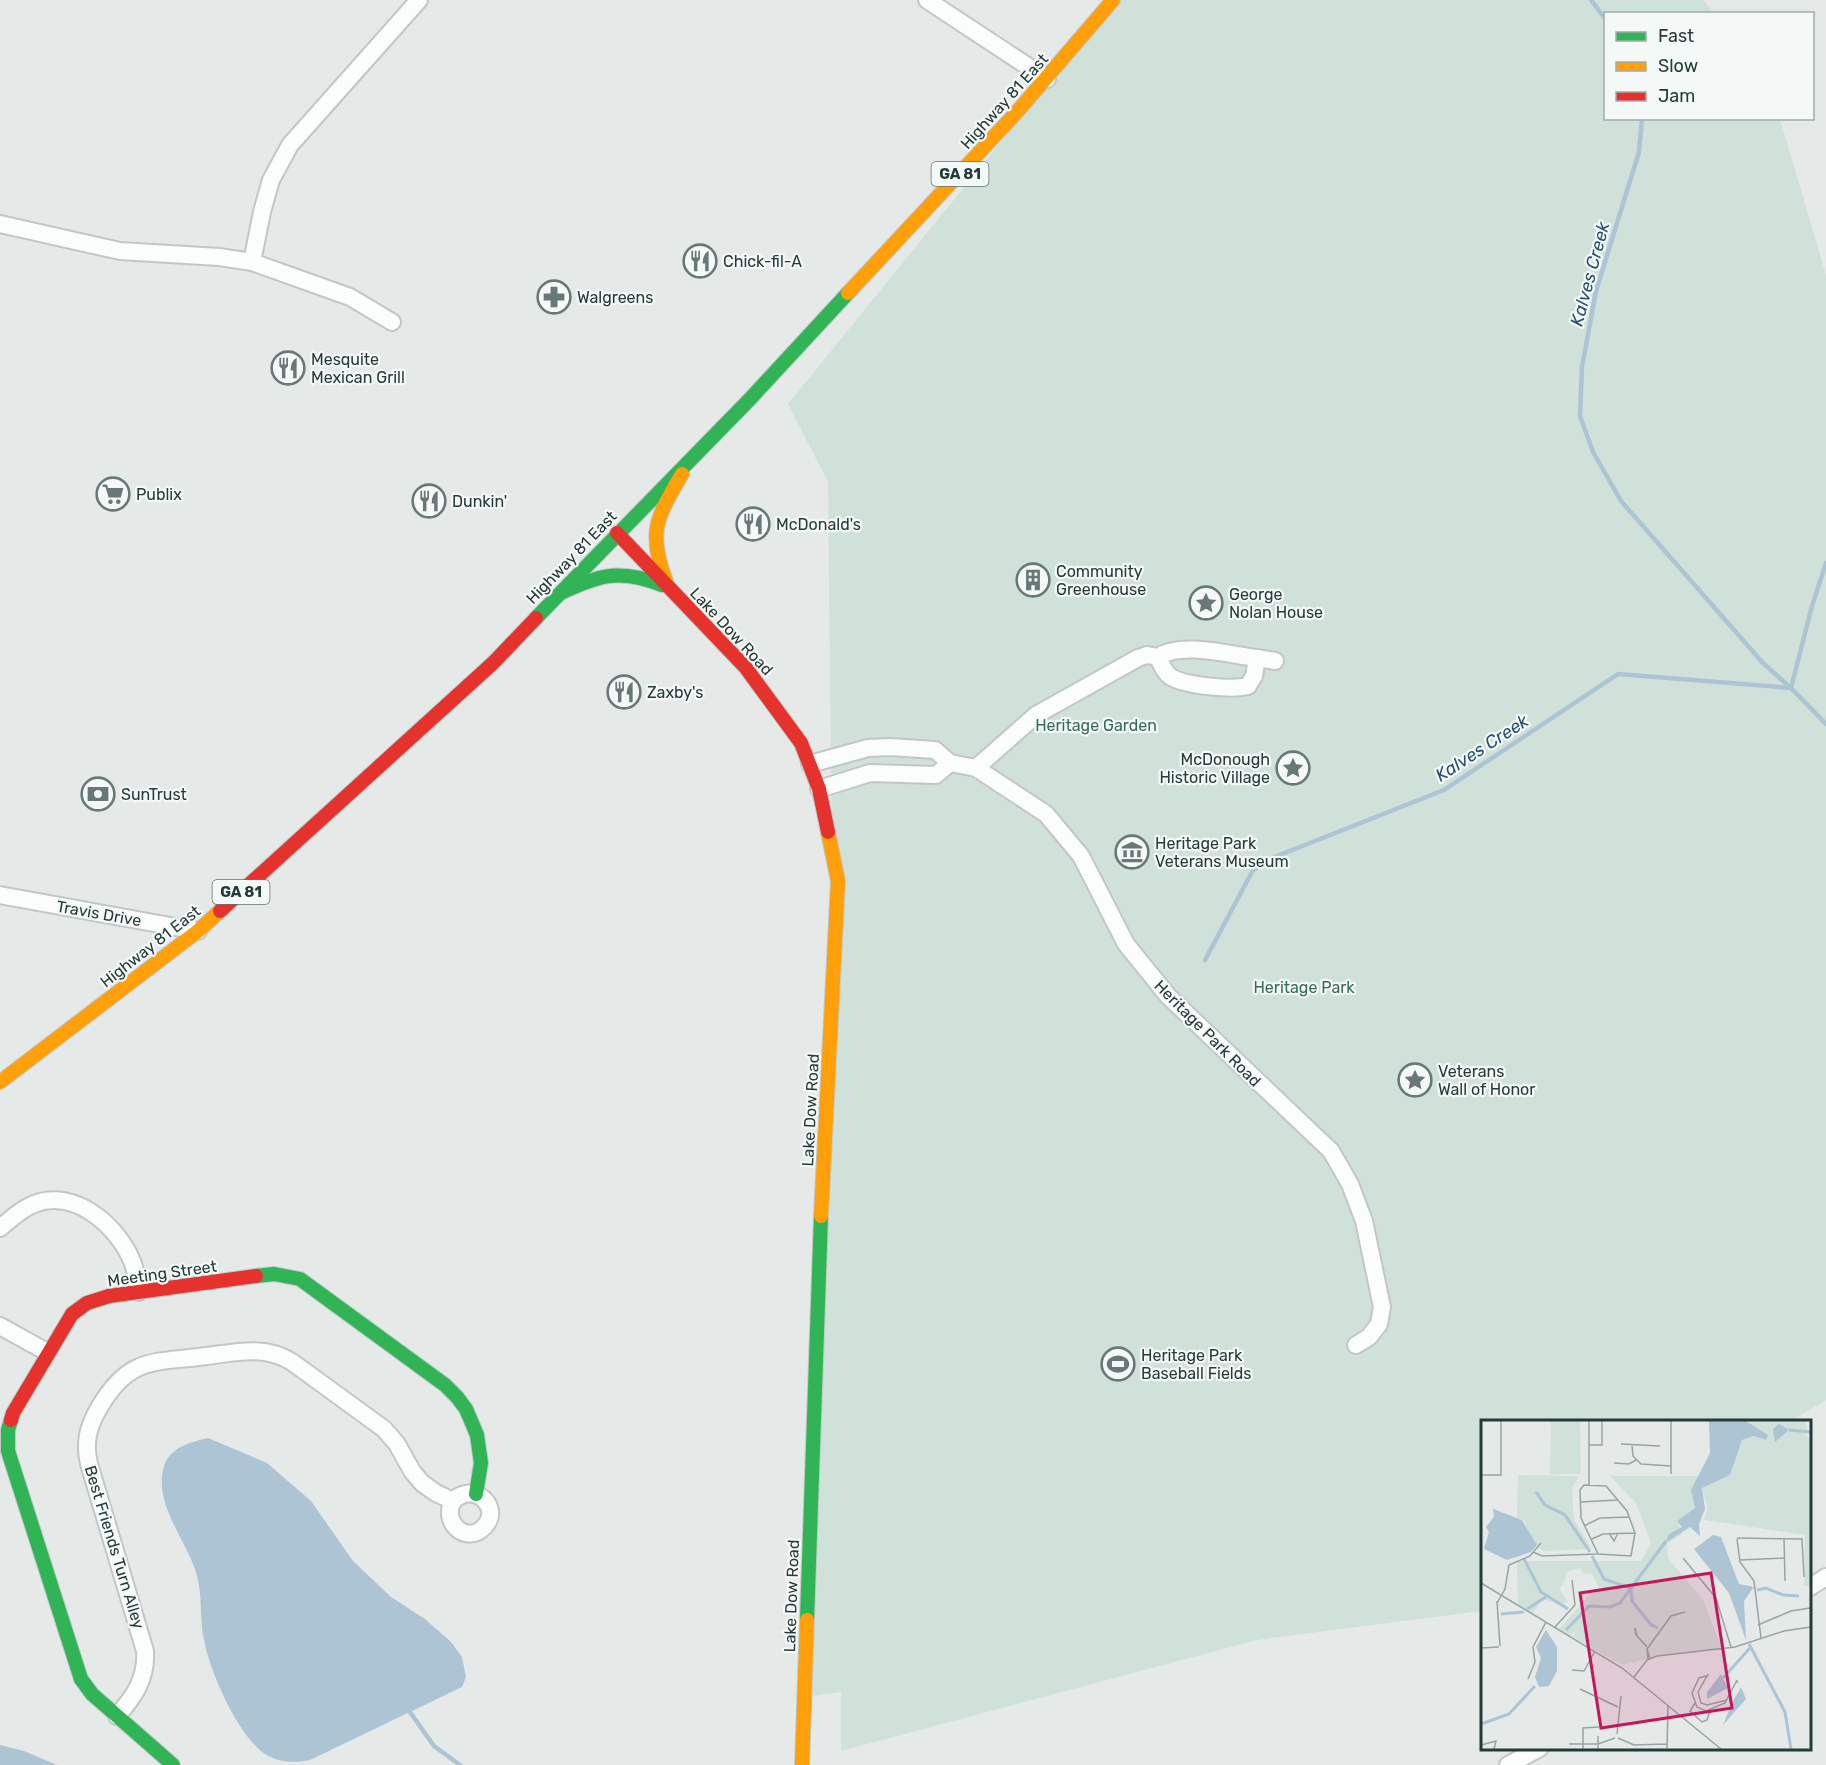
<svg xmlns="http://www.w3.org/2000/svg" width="1826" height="1765" font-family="Rubik,sans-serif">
  <rect width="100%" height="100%" fill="#e5eae9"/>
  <!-- green -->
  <path fill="#d0e1da" d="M 1116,0 L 1704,0 L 1714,13 L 1606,14 L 1606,118 L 1780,119 L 1826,275 L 1826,1400 L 1791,1421 L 1482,1422 L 1482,1611 L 1257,1640 L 841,1751 L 841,1692 L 796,1698 L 834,1044 L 828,482 L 788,404 Z"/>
  <!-- water -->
  <g fill="#acc4d3">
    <path d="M 208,1438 L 267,1463 L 311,1501 L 353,1561 L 391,1597 L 425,1619 L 451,1642 L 462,1657 L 466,1677 L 462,1687 L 310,1760 C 295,1763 279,1763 265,1754 C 238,1736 210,1672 204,1640 C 199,1617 203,1594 196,1572 C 185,1538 153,1503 164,1466 C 170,1447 191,1442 208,1438 Z"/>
    <path d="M 0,1745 L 24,1751 L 57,1765 L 0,1765 Z"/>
  </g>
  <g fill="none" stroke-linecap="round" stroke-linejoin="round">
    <!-- stream -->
    <g stroke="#acc4d3" stroke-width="4.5">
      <path d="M 1591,0 L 1606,20"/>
      <path d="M 1642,118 L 1639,152 L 1596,291 L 1582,367 L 1580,416 L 1593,452 L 1621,501 L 1763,663 L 1791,688 L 1826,724"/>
      <path d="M 1791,688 L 1812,606 L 1826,563"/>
      <path d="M 1205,960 L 1253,870 L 1272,858 L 1444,790 L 1618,674 L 1791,688"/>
      <path d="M 410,1712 L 434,1746 L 460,1765"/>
    </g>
    <!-- street casing -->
    <g stroke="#c2c7c6" stroke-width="20">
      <g id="street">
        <path d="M 927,0 L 1047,79"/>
        <path d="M 0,224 L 120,251 L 219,257 L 252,262 L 350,297 L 392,322"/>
        <path d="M 252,262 L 262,212 L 271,180 L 290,145 L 419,0"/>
        <path d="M 1257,658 L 1275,661"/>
        <path d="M 950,763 L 976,768 L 1046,814 L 1081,856 L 1126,944 L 1168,996 L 1331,1151 L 1350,1184 L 1364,1221 L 1382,1307 L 1379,1324 L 1369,1337 L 1356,1345"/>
        <path d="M 810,764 L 868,748 L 890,747 L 935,750 L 950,763 L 936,775 L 870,773 L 819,789"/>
        <path d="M 976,768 L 1036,715 L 1138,658 L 1147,655 L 1158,657 C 1181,641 1230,655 1257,658 L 1254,676 L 1248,686 C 1232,690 1186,686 1171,677 C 1164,672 1161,664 1158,657"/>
        <path d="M 0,895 L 198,931"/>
        <path d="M 0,1228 C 11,1219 21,1209 34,1204 C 74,1188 117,1225 132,1261 C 136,1270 137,1282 139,1292"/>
        <path d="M 0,1326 L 47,1352"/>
        <path d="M 1810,1587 L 1826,1577"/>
        <path d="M 117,1716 C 134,1697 147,1678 145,1651 L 89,1464 C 84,1442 88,1427 99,1408 C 129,1356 154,1363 207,1356 C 237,1352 265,1345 292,1362 L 384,1429 L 397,1444 L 412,1471 L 422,1483 L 436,1493 L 453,1501 C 474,1480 503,1508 484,1527 C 467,1545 441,1523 453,1501"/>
        <path d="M 1508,1765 L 1540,1748"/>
      </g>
    </g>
    <!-- fast casing -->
    <g stroke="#c2c8c7" stroke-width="16">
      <g id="fast">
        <path d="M 563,592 C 601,574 622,569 662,585"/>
        <path d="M 536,618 L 750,399 L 848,293"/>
        <path d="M 256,1276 L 274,1274 L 300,1279 L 445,1385 L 457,1397 L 466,1409 L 477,1435 L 481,1463 L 476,1494"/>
        <path d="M 11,1420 L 8,1430 L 8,1451 L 81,1679 L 92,1694 L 173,1765"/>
        <path d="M 807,1620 L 821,1216"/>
      </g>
    </g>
    <!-- slow casing -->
    <g stroke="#c2c8c7" stroke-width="16">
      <g id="slow">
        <path d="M 848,293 L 1016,113 L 1113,0"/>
        <path d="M 666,581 C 647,532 657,517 682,474"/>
        <path d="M 0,1082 L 198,931 L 220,911"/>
        <path d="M 821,1216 L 838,881 L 828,832"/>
        <path d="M 802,1765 L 807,1620"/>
      </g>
    </g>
    <!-- jam casing -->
    <g stroke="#c2c8c7" stroke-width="16">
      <g id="jam">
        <path d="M 617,533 L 746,668 L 801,743 L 819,789 L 828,832"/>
        <path d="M 220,911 L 493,663 L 536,618"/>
        <path d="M 11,1420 L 13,1413 L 72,1314 L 87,1303 L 109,1296 L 256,1276"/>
      </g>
    </g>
    <!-- street -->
    <use href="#street" stroke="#fbfcfc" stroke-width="16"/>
    <!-- fast -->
    <use href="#fast" stroke="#30b455" stroke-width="14"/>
    <!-- slow -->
    <use href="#slow" stroke="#ff9f0a" stroke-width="14"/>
    <!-- jam -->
    <use href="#jam" stroke="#e5322d" stroke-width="14"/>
  </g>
  <!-- icons -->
  <defs>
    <g id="restaurant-ring" transform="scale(1.725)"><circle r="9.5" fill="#f4f8f7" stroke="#687877" stroke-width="1.5"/><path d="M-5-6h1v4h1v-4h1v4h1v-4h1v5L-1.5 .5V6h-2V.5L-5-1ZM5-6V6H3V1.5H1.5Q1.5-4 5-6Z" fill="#687877"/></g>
    <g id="pharmacy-ring" transform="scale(1.725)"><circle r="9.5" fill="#f4f8f7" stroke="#687877" stroke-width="1.5"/><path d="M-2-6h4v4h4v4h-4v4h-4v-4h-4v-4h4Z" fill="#687877"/></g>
    <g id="supermarket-ring" transform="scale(1.725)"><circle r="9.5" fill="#f4f8f7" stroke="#687877" stroke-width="1.5"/><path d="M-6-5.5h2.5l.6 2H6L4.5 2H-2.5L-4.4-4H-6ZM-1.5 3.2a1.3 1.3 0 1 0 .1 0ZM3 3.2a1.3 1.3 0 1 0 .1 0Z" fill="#687877"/></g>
    <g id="building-ring" transform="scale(1.725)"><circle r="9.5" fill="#f4f8f7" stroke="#687877" stroke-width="1.5"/><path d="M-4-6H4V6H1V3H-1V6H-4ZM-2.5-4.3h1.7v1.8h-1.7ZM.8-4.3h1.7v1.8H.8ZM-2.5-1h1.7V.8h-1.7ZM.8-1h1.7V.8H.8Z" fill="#687877"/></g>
    <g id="sight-ring" transform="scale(1.725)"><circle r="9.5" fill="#f4f8f7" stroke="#687877" stroke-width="1.5"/><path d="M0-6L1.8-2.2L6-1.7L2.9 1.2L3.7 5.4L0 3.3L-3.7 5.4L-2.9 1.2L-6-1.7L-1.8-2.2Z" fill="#687877"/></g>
    <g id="bank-ring" transform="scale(1.725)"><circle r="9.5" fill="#f4f8f7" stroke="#687877" stroke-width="1.5"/><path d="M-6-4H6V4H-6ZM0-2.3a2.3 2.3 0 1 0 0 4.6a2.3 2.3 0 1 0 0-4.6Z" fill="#687877"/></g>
    <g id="museum-ring" transform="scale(1.725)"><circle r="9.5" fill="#f4f8f7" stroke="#687877" stroke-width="1.5"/><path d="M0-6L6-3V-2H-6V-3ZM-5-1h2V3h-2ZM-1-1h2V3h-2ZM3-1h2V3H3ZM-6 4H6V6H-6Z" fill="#687877"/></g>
    <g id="stadium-ring" transform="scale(1.725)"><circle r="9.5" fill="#f4f8f7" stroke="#687877" stroke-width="1.5"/><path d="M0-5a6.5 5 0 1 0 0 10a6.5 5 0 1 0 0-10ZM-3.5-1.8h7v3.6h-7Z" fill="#687877"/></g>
  </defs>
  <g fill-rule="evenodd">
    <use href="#restaurant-ring" x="700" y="261"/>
    <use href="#pharmacy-ring" x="554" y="297"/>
    <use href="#restaurant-ring" x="288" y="368"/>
    <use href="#supermarket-ring" x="113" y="494"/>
    <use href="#restaurant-ring" x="429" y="501"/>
    <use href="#restaurant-ring" x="753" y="524"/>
    <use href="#building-ring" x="1033" y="580"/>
    <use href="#sight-ring" x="1206" y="603"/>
    <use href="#restaurant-ring" x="624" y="692"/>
    <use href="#sight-ring" x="1293" y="768"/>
    <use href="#bank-ring" x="98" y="794"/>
    <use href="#museum-ring" x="1132" y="852"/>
    <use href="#sight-ring" x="1415" y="1080"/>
    <use href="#stadium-ring" x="1118" y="1364"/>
  </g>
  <g text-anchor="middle" stroke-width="4.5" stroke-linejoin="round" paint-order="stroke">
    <!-- shield labels -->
    <g fill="#f4f8f7" stroke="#637473" stroke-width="1.5">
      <rect x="931.5" y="162" width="57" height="24" rx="4.5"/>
      <rect x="212.5" y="880" width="57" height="24" rx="4.5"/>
    </g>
    <g font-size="15" font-weight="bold" fill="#253b3a">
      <text x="960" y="179">GA 81</text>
      <text x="241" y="897">GA 81</text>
    </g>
    <!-- street labels -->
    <g font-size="16" fill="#253b3a" stroke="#f4f8f7">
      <text transform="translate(1004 101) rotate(-48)" y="6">Highway 81 East</text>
      <text transform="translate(571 557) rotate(-46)" y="6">Highway 81 East</text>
      <text transform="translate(732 631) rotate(47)" y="6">Lake Dow Road</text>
      <text transform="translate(99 913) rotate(10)" y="6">Travis Drive</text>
      <text transform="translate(150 946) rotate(-38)" y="6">Highway 81 East</text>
      <text transform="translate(1208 1033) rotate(45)" y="6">Heritage Park Road</text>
      <text transform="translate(810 1110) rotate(-87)" y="6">Lake Dow Road</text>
      <text transform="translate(162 1273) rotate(-8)" y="6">Meeting Street</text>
      <text transform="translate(115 1547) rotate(73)" y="6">Best Friends Turn Alley</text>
      <text transform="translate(791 1596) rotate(-88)" y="6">Lake Dow Road</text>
    </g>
    <!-- poi labels -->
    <g font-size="16" fill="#253b3a" stroke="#f4f8f7" text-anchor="start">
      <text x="723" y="267">Chick-fil-A</text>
      <text x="577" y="303">Walgreens</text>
      <text x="311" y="365">Mesquite<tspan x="311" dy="18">Mexican Grill</tspan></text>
      <text x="136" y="500">Publix</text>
      <text x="452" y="507">Dunkin'</text>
      <text x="776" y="530">McDonald's</text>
      <text x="1056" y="577">Community<tspan x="1056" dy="18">Greenhouse</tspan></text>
      <text x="1229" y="600">George<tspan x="1229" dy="18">Nolan House</tspan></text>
      <text x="647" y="698">Zaxby's</text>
      <text x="1270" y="765" text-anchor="end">McDonough<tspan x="1270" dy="18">Historic Village</tspan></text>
      <text x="121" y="800">SunTrust</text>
      <text x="1155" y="849">Heritage Park<tspan x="1155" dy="18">Veterans Museum</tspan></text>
      <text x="1438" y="1077">Veterans<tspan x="1438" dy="18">Wall of Honor</tspan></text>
      <text x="1141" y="1361">Heritage Park<tspan x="1141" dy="18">Baseball Fields</tspan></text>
    </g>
    <!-- park labels -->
    <g font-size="16" fill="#356c57" stroke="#f4f8f7">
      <text x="1096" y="731">Heritage Garden</text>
      <text x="1304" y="993">Heritage Park</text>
    </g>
    <!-- water labels -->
    <g font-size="18" font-style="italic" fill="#27526f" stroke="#f4f8f7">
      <text transform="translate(1590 274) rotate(-75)" y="6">Kalves Creek</text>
      <text transform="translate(1482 748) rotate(-33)" y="6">Kalves Creek</text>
    </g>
  </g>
  <!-- overview -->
  <g transform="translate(1481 1420)">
    <rect width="330" height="330" fill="#e5eae9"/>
    <path d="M 70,1 L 99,1 L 100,54 L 69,54 ZM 267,1 L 325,1 L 326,17 L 330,18 L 330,166 L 323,166 L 324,115 L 223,100 L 227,88 L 221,68 L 249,55 L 261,20 L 273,16 L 285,19 ZM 37,55 L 98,56 L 91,68 L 93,100 L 111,129 L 62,131 L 52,121 L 43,100 L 36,98 ZM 129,56 L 218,56 L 210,70 L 214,88 L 196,101 L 202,113 L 186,124 L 187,138 L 222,180 L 240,226 L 237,230 L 188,234 L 141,245 L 92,217 L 94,210 L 89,217 L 77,210 L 107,176 L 119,170 L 111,154 L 103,154 L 99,148 L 88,151 L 79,169 L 87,182 L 80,185 L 62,179 L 51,194 L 37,185 L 36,141 L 160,141 L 170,123 L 155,83 Z" fill="#d0e1da"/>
    <path d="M 228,1 L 265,1 L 287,15 L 285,20 L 273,16 L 261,20 L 249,55 L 221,68 L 224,89 L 218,104 L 219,116 L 209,107 L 184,123 L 188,114 L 201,107 L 196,101 L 214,88 L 210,70 L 229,33 ZM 298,4 L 308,10 L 294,22 L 292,9 ZM 12,89 L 41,100 L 56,125 L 50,132 L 26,140 L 3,129 L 8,112 L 5,107 L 13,97 ZM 232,115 L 240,117 L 258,164 L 273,167 L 263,181 L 265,220 L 248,173 L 213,129 ZM 65,210 L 76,227 L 76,251 L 68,266 L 58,267 L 54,257 L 60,238 L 55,227 ZM 240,254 L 247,268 L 226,279 L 226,272 ZM 260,267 L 265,279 L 242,305 L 251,283 Z" fill="#acc4d3"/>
    <path fill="none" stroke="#acc4d3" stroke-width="3" d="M 308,10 L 330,12M 55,72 L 64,85 L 84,95 L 109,132M 111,136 L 123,159 L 149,168M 43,139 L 60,172 L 87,189M 150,169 L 151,181 L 170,205 L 177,208M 276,170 L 285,168 L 302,175 L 318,176M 46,189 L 65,177M 20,194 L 43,192M 85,210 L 108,186 L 129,187 L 139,183 L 185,121M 268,224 L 304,292 L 310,329M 242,258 L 269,228M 0,304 L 28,294 L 54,266"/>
    <path fill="none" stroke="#98a4a3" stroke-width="1.5" d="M 140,24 L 179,26M 108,25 L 121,25 L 121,1M 151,25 L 152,36 L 160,44 L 190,46M 133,43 L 148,44 L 155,40M 190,54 L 190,1M 0,55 L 20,55 L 20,1M 103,65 L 125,66 L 146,91 L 154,113 L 150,136 L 117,134 L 100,98 L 99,70 ZM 108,65 L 108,1M 99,82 L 136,80M 103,106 L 119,98 L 148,97M 128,113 L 133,121 L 137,113M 256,118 L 321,119 L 323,157M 303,118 L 304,161M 111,119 L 122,114 L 154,113M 256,119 L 259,142 L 273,161 L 280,218M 52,132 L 61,136 L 116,134M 202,138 L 235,178 L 250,227M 258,140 L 303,138M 0,163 L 141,248 L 240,329M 16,181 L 19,226M 16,183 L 24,169 L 28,145 L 49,136 L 60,123M 277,205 L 310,191 L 329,188M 74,207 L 94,185 L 91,160M 155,215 L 154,208 L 156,216 L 166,227M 0,228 L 18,227M 166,229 L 190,196 L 204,192M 167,239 L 166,229 L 169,239M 91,250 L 103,251 L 114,231M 225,256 L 218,258 L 211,273 L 216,287 L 225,291 L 244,283 L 256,260 L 256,263M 153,257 L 166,240 L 176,236 L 254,227 L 303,211 L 330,207M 226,257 L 227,254 L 217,272 L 220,283 L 226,285 L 246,280M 47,259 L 54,242 L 52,227 L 65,202M 103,271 L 99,269 L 137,287M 214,283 L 209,291 L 221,302 L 226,300 L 229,290M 136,314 L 140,276M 117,316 L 117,324 L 134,318M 137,318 L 153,325 L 186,324M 88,324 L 102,324 L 102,308 L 118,307M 0,325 L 15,321 L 13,329M 102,329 L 102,324 L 117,324 L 117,329M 186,329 L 187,285"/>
    <path fill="#c2185b" fill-opacity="0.15" stroke="#c2185b" stroke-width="3" d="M 230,153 L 251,288 L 120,308 L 99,173 Z"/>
    <rect width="330" height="330" fill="none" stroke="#253b3a" stroke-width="3"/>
  </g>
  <!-- legend -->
  <rect x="1604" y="12" width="210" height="108" fill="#f4f8f7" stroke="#a1acab" stroke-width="1.5"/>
  <rect x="1616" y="32" width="30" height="9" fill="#30b455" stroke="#a1acab" stroke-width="1.5"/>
  <text x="1658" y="42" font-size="18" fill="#253b3a">Fast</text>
  <rect x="1616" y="62" width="30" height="9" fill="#ff9f0a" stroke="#a1acab" stroke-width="1.5"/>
  <text x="1658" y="72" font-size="18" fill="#253b3a">Slow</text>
  <rect x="1616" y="92" width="30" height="9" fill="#e5322d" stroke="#a1acab" stroke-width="1.5"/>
  <text x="1658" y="102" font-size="18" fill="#253b3a">Jam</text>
</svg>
